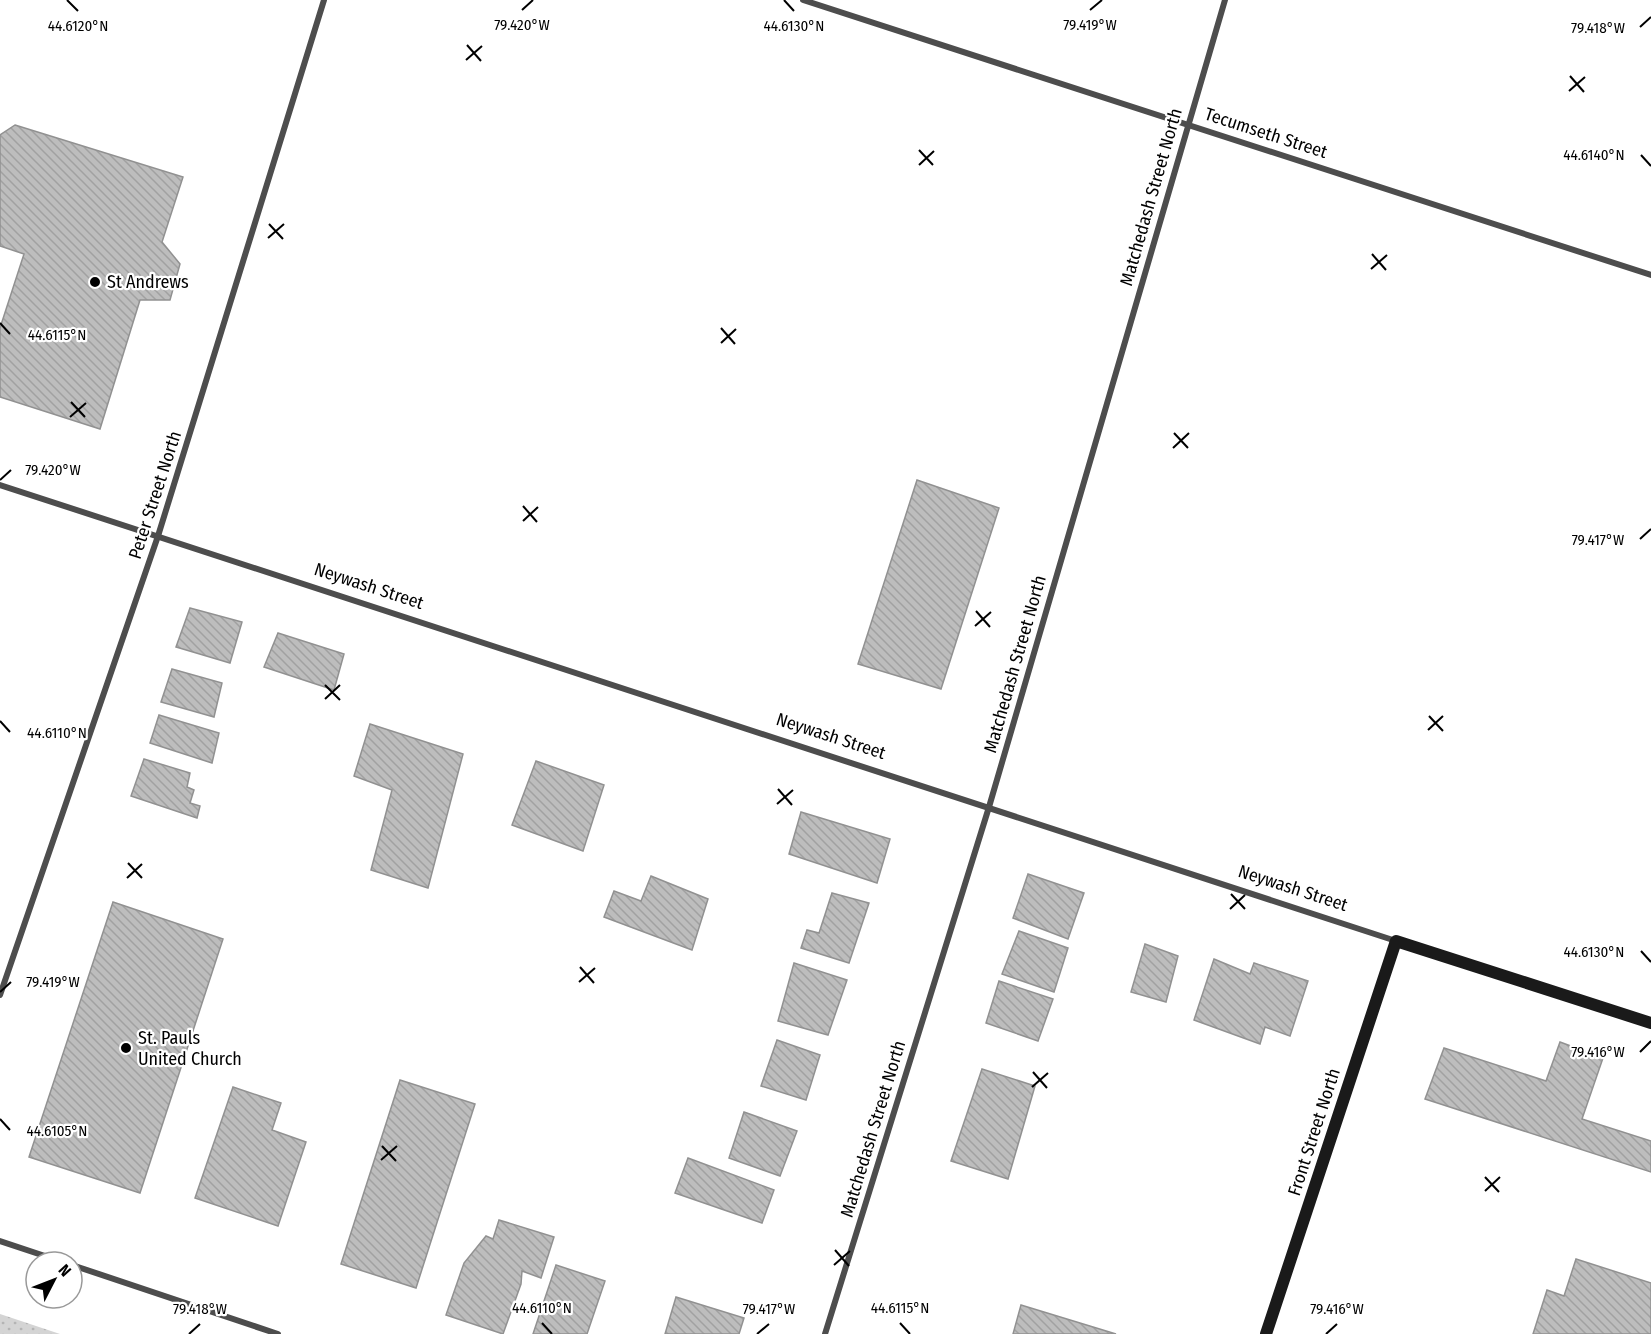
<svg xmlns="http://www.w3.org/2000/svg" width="1651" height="1334" font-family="'Fira Sans Condensed',sans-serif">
  <defs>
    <pattern id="park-dots" width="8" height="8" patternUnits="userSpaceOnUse" patternTransform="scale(1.5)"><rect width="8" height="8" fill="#d4d4d4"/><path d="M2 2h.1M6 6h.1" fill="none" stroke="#b4b4b4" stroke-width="1.8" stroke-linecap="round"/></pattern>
    <pattern id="building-back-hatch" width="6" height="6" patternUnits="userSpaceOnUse" patternTransform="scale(1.5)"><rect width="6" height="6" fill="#bdbdbd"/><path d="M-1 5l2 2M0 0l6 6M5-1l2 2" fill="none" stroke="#a1a1a1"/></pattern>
  </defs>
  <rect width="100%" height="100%" fill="#fff"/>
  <!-- park -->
  <path fill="url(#park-dots)" d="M 0,1314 L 60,1334 L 0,1334 Z"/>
  <!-- building -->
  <g fill="url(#building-back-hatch)" stroke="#919191" stroke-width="1.5">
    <path d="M 15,125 L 183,177 L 162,242 L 180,264 L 170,300 L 140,300 L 100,429 L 0,397 L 0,328 L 24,254 L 0,246 L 0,135 Z"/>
    <path d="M 917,480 L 999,508 L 941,689 L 858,664 Z"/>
    <path d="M 190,608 L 242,622 L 230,663 L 176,647 Z"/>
    <path d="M 278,633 L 344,654 L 334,690 L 264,667 Z"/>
    <path d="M 172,669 L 222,683 L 214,717 L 161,702 Z"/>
    <path d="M 159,715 L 219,733 L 212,763 L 150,743 Z"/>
    <path d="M 370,724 L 463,754 L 428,888 L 371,870 L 392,790 L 354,776 Z"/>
    <path d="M 144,759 L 190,773 L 187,787 L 194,790 L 190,803 L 200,806 L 197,818 L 131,796 Z"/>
    <path d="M 536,761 L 604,785 L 583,851 L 512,825 Z"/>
    <path d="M 801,812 L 890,839 L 877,883 L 789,854 Z"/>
    <path d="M 1028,874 L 1084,893 L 1068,939 L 1013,918 Z"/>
    <path d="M 651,876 L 708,899 L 692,950 L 604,917 L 614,891 L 641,901 Z"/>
    <path d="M 832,893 L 869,903 L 849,963 L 801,948 L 807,930 L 819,933 Z"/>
    <path d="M 113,902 L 223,939 L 140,1193 L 29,1157 Z"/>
    <path d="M 1019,931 L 1068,948 L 1054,992 L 1002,974 Z"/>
    <path d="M 1145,944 L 1178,956 L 1166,1002 L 1131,992 Z"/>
    <path d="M 1214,959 L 1250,974 L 1254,963 L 1308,981 L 1290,1036 L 1265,1027 L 1260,1044 L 1194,1020 Z"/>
    <path d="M 794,963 L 847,980 L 828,1035 L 778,1021 Z"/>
    <path d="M 999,981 L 1053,999 L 1038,1041 L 986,1023 Z"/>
    <path d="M 777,1040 L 820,1055 L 806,1100 L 761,1086 Z"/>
    <path d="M 1560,1042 L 1603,1058 L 1582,1119 L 1651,1141 L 1651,1172 L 1425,1099 L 1444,1048 L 1546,1081 Z"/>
    <path d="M 982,1069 L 1035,1086 L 1008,1179 L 951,1161 Z"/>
    <path d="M 400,1080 L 475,1104 L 416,1288 L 341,1264 Z"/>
    <path d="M 233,1087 L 281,1103 L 272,1130 L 306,1142 L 278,1226 L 195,1198 Z"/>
    <path d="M 744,1112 L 797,1131 L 780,1176 L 729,1158 Z"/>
    <path d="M 688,1158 L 774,1190 L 762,1223 L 675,1193 Z"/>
    <path d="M 499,1220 L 554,1237 L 541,1278 L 522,1271 L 521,1284 L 503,1334 L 446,1315 L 464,1263 L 486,1236 L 493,1239 Z"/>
    <path d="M 1576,1259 L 1651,1283 L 1651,1334 L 1533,1334 L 1547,1290 L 1564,1296 Z"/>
    <path d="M 556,1265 L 605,1281 L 587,1334 L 533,1334 Z"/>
    <path d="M 676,1297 L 744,1318 L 739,1334 L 665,1334 Z"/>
    <path d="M 1021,1305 L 1116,1334 L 1013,1334 Z"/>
  </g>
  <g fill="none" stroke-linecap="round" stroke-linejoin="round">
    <!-- minor -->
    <g stroke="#4d4d4d" stroke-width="6">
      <path d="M 803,0 L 1651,275"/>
      <path d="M 0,485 L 1396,941"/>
      <path d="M 0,995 L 158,536 L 324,0"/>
      <path d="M 0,1241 L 63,1262"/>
      <path d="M 72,1265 L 278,1334"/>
      <path d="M 825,1334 L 989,807 L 1225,0"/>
    </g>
    <!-- secondary -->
    <path stroke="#1a1a1a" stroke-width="12" d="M 1266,1334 L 1396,941 L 1651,1023"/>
  </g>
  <!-- ticks -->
  <path fill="none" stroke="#000" stroke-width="2" d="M 67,0 L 78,11M 784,0 L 794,11M 522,10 L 533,0M 1090,10 L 1102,0M 1640,27 L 1651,17M 467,45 L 481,61M 466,60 L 482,46M 1570,76 L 1584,92M 1569,91 L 1585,77M 919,150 L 933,165M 1641,155 L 1651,166M 919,165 L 934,151M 269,224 L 283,239M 268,238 L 284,224M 1372,254 L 1386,270M 1371,269 L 1387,255M 0,323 L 10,334M 721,328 L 735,344M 721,343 L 736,329M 71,402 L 85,417M 70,417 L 86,403M 1174,433 L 1188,448M 1173,448 L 1189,433M 0,480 L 11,470M 523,506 L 537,522M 523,521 L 538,507M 1640,539 L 1651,529M 976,611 L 990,627M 975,626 L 991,612M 325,685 L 340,700M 325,699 L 340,685M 1429,716 L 1443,731M 0,721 L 10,732M 1428,730 L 1443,716M 778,789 L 792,805M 777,804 L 793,790M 128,863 L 142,878M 127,878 L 142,864M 1231,894 L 1245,909M 1230,909 L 1245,895M 1641,951 L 1651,962M 580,967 L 594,983M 579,982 L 595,968M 0,992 L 11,982M 1640,1052 L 1651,1041M 1033,1072 L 1047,1088M 1032,1087 L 1048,1073M 0,1119 L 10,1130M 382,1146 L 396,1161M 381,1160 L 397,1146M 1485,1177 L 1499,1192M 1485,1191 L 1500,1177M 835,1250 L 849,1266M 834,1265 L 850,1251M 542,1323 L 552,1334M 900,1323 L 910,1334M 189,1334 L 200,1324M 757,1334 L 769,1324M 1326,1334 L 1337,1324"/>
  <!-- markers -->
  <g fill="#000" stroke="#fff" stroke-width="2">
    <circle cx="95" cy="282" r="6"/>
    <circle cx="126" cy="1048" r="6"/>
  </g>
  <g text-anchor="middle" stroke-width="4.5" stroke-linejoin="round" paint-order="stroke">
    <!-- street labels -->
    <g font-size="18" fill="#000" stroke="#fff">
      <text transform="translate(1266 133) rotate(18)" y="6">Tecumseth Street</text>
      <text transform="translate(1151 197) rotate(-74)" y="6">Matchedash Street North</text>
      <text transform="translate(155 495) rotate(-72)" y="6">Peter Street North</text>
      <text transform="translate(369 586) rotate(18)" y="6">Neywash Street</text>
      <text transform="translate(1015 664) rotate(-74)" y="6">Matchedash Street North</text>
      <text transform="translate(831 736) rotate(18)" y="6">Neywash Street</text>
      <text transform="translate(1293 888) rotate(18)" y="6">Neywash Street</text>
      <text transform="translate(873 1129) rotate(-73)" y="6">Matchedash Street North</text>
      <text transform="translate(1314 1132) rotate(-72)" y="6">Front Street North</text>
    </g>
    <!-- poi labels -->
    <g font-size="18" fill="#000" stroke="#fff" text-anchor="start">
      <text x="107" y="288">St Andrews</text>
      <text x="138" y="1044">St. Pauls<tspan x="138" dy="21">United Church</tspan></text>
    </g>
  </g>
  <g font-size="15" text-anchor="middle" fill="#000" stroke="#fff" stroke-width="4.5" stroke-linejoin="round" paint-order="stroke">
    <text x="522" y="30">79.420°W</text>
    <text x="1090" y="30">79.419°W</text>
    <text x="78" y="31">44.6120°N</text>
    <text x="794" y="31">44.6130°N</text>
    <text x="1598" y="33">79.418°W</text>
    <text x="1594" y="160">44.6140°N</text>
    <text x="57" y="340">44.6115°N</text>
    <text x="53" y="475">79.420°W</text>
    <text x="1598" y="545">79.417°W</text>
    <text x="57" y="738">44.6110°N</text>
    <text x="1594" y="957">44.6130°N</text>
    <text x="53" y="987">79.419°W</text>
    <text x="1598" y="1057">79.416°W</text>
    <text x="57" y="1136">44.6105°N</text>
    <text x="542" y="1313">44.6110°N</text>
    <text x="900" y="1313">44.6115°N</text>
    <text x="200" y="1314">79.418°W</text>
    <text x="769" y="1314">79.417°W</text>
    <text x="1337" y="1314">79.416°W</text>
  </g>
  <!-- north arrow -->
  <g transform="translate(54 1280) rotate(48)"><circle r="28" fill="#ffffff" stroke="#999999" stroke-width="1.5"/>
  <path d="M0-4.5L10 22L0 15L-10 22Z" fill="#000000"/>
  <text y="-9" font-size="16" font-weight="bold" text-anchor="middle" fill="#000000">N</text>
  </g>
</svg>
